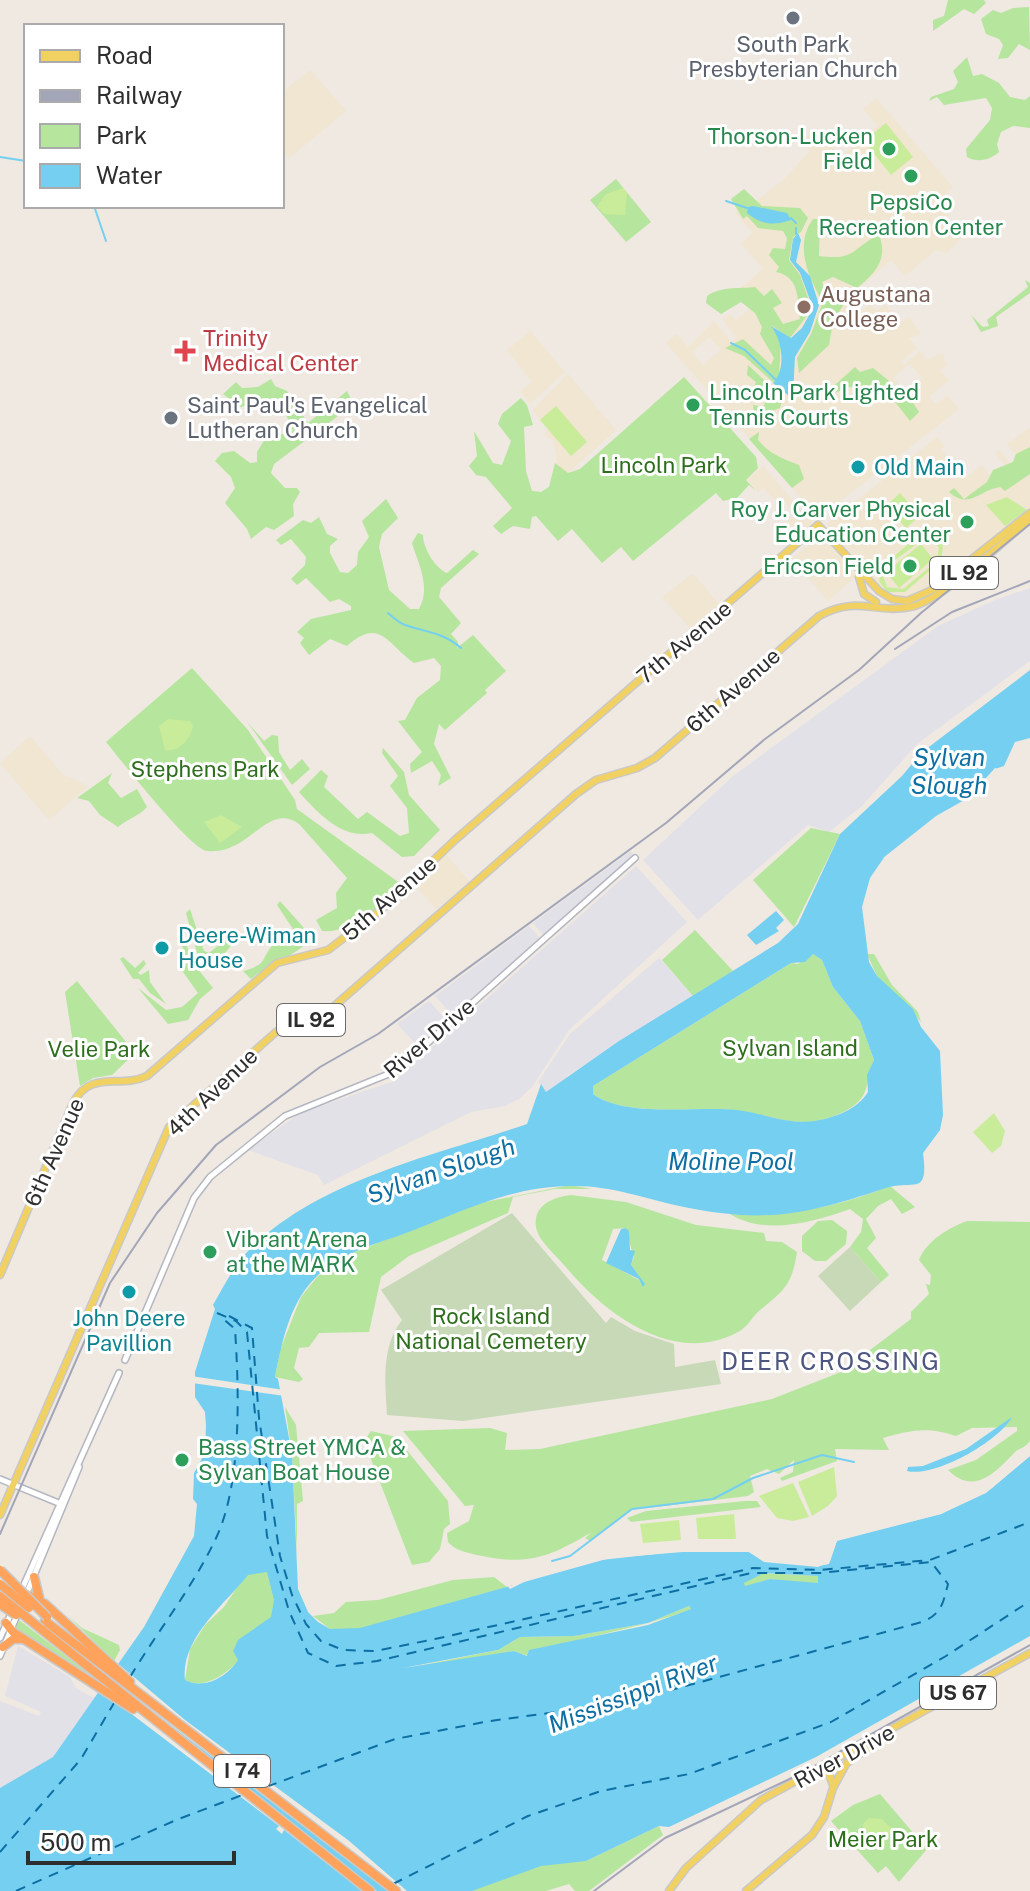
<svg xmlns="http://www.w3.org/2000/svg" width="1030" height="1891" font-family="'Public Sans',sans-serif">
  <rect width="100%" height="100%" fill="#efe9e1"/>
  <!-- industrial -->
  <g fill="#e3e1e8">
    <path d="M 1030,588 L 1030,661 L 917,744 L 862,806 L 829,832 L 808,825 L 698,920 L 643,860 L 733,776 L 938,626 L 995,600 Z"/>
    <path d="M 631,851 L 634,856 L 543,935 L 533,923 Z"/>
    <path d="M 636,866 L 687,922 L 569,1030 L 532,1087 L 519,1099 L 505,1106 L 471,1112 L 324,1185 L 318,1175 L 248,1150 L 300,1113 L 394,1081 Z"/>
    <path d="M 529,926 L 540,938 L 452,1015 L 435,996 Z"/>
    <path d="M 659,958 L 693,996 L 567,1076 L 569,1099 L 546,1092 L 538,1082 L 570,1034 Z"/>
    <path d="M 429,1001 L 446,1020 L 418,1046 L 397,1024 Z"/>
    <path d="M 18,1646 L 70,1677 L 76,1688 L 94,1698 L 53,1757 L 0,1788 L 0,1701 L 39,1716 L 41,1712 L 5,1696 Z"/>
  </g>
  <!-- education -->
  <g fill="#f0e6d1" fill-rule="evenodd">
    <path d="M 310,70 L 346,111 L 289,158 L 282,150 L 282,93 Z"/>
    <path d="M 876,98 L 953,187 L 945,194 L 956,208 L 945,217 L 963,237 L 946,253 L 936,250 L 905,276 L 891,260 L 858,289 L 866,300 L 855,309 L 859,314 L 870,304 L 876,311 L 885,304 L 901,323 L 908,317 L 922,334 L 909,338 L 917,348 L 900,362 L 904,365 L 920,351 L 927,360 L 942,353 L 947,366 L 940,370 L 949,380 L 929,397 L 937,404 L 947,396 L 959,409 L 819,518 L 666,343 L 677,334 L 688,347 L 714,321 L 732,342 L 737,338 L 722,319 L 730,314 L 736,320 L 753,306 L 739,289 L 763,269 L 741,243 L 753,233 L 735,212 L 738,209 L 731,201 L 745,191 L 755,202 L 783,180 L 810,151 L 802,141 L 817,129 L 841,157 L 878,126 L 863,109 ZM 709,337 L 721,350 L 703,365 L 692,352 ZM 910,364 L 922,378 L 905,392 L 893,378 Z"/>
    <path d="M 530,331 L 565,372 L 530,404 L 520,392 L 532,382 L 507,350 Z"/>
    <path d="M 568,374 L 616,430 L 553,486 L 557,459 L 553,440 L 544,435 L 548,430 L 533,410 Z"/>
    <path d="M 1030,428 L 1030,509 L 953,573 L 914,596 L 896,598 L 880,588 L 827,524 L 937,437 L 945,446 L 941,450 L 965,478 L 982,465 L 996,482 L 1010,472 L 995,453 L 999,450 L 1014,468 L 1022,462 L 1007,444 Z"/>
    <path d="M 763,466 L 812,523 L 791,543 L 778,529 L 795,514 L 780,496 L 774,500 L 763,488 L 758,492 L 747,480 Z"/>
    <path d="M 821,534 L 856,576 L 828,601 L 792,559 Z"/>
    <path d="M 693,574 L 719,604 L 691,629 L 662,597 Z"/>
    <path d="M 30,736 L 62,774 L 88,786 L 49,820 L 0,763 Z"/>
    <path d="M 445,854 L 470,882 L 436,909 L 414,884 Z"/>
  </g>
  <!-- green -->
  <g fill="#b6e59e" fill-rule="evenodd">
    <path d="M 948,0 L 984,0 L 986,3 L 974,14 L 964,9 L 933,31 L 933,20 L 944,16 Z"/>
    <path d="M 1029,7 L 1030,50 L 1019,44 L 1008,58 L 998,59 L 1003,45 L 999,39 L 986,34 L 981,19 L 993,10 L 1001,13 L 1013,8 Z"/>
    <path d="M 967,57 L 973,76 L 982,74 L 999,83 L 1010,97 L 1025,100 L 1030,96 L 1030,128 L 1013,126 L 1001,132 L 997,144 L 999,152 C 990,160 978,163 967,157 L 966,149 L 990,120 L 992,108 L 986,98 L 944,105 L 937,97 L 929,101 L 931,97 L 954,89 L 958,82 L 953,71 Z"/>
    <path d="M 616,179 L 651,222 L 626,242 L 590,200 Z"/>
    <path d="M 744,189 L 762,206 L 800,208 L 808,218 L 801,232 L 793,237 L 789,260 L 800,275 L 812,309 L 790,338 L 771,325 L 781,339 L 779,377 L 773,382 L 744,356 L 725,348 L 743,339 L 771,365 L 774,358 L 760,334 L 762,327 L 755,313 L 741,302 L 721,314 L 706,303 L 707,296 C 721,286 739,289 755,287 L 764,296 L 772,289 L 782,303 L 773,308 L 783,324 L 800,319 C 797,298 800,277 776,272 L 779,267 L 769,255 L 773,248 L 785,249 L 787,238 L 783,231 L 758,228 L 747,216 L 743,219 L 731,199 Z"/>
    <path d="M 813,219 L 820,219 L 819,256 C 857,261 851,248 879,235 C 889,260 874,274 857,288 L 833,277 L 822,282 L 825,290 L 845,302 L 833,322 L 829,345 L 799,373 L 797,358 L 811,334 L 823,302 C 808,277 794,245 813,219 Z"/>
    <path d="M 1025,280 L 1030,283 L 1030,293 L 996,317 L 998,326 L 981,332 L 971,315 L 983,327 L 989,326 L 987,320 L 1028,287 Z"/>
    <path d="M 748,365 L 783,397 L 780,408 L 760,415 L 754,413 L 753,405 L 763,407 L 768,397 L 753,389 L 756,382 L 747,375 Z"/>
    <path d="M 855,367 L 860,372 L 873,368 L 909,397 L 919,412 L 910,421 L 885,389 C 874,394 866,386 853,387 C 842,387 839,395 827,392 Z"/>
    <path d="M 684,377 L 756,457 L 758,468 L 746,480 L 756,491 L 749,485 L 737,498 L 723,501 L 716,493 L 633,561 L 621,547 L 602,563 L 572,529 L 558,541 L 536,516 L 532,517 L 530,529 L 513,526 L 501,534 L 493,526 L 512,508 L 486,477 L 476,475 L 469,466 L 477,456 L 474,431 L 493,463 L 502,465 L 511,441 L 498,424 L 502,414 L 521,398 L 527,405 L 533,425 L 524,427 L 526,471 L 532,491 L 541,492 L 549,487 L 555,463 L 568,473 L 580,469 Z"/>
    <path d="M 271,379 L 275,386 L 287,391 L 308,423 L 347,391 L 352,401 L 351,406 L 344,402 L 336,408 L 338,416 L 274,464 L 271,473 L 285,488 L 297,488 L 300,492 L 293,504 L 294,516 L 274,530 L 266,527 L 251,539 L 247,529 L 225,503 L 235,488 L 231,477 L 215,461 L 222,453 L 234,451 L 250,463 L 257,462 L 257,452 L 265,439 L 293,431 C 281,396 269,402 239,407 L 223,394 L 236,382 L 242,388 L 258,387 Z"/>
    <path d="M 759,432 L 758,440 C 771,455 781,458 799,465 L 804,479 L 792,488 L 749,439 Z"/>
    <path d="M 1030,447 L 1030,474 L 1005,491 L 1000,487 C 979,490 970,510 949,492 L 954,488 L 964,499 L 987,482 L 993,470 L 1013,462 L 1016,454 Z"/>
    <path d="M 386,499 L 398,518 L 382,534 L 379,547 L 389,590 L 410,609 L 419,609 C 431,587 419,566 412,543 L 418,533 L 423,535 C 423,548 435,568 447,573 L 473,550 L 479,554 L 441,588 L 439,597 L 461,623 L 451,634 L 458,642 L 457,648 L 473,635 L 506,671 L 485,690 L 487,693 L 445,730 L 439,724 L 434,744 L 451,778 L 438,786 L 441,775 L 432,761 L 411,773 L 410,764 L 422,752 L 398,721 L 405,720 L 417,698 L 440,680 L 441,666 L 434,658 L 414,663 C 388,645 380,616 347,646 L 330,639 L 309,655 L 300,643 L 304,638 L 297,632 L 311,619 L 351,610 L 351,606 L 339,599 L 330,602 L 306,578 L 297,585 L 291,579 L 305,565 L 306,557 L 291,539 L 281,545 L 276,540 L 303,520 L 311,523 L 319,517 L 327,534 L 338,539 L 330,546 L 330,553 L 340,572 L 348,573 L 357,565 L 358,552 L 369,537 L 362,521 Z"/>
    <path d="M 192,668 L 248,730 L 295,800 L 297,809 L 401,884 C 381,905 351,934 322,931 L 316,920 L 337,908 L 336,893 L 347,878 L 299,824 C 267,801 249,856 207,851 C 190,849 120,759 106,742 Z"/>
    <path d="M 248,723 L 264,741 L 272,735 L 278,736 L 279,752 L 290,770 L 302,759 L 310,769 L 292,785 Z"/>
    <path d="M 383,748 L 404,772 L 409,795 L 440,830 L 414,856 L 402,857 L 372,833 C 342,840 317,812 299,792 L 321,770 L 328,776 L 324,787 L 358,819 L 367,812 L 400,836 L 409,833 L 407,808 L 390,786 L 398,776 L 382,753 Z"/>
    <path d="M 112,773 L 108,783 L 121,798 L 137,789 L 147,807 C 138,817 127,819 118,827 L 100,815 L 89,801 L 77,798 Z"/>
    <path d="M 811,828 L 840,834 L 794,927 L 753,880 Z"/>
    <path d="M 280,901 L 312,937 C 297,957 270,962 251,979 L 243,971 C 269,964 260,959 273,945 L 297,935 L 277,905 Z"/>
    <path d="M 190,909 L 204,951 L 209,953 L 232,934 L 235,938 C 230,950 218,962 204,965 L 199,960 L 186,913 Z"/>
    <path d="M 177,929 L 181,930 L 193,963 L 213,988 L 200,999 L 188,1020 L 168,1024 L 138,988 L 166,1010 L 182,1007 L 198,993 L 183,972 L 187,962 Z"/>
    <path d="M 695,930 L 733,971 L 693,996 L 662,960 Z"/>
    <path d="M 813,954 L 822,960 L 833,987 L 860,1021 L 874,1060 C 863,1086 873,1098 841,1113 C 832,1117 821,1121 812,1122 C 784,1124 759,1112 732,1110 C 694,1107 623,1117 593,1094 L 593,1086 L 791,963 L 798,964 Z"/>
    <path d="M 867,954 L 874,954 L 892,985 L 918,1012 L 921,1022 L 877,976 Z"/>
    <path d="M 123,957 L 135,968 L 144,960 L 146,964 L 138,973 L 141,975 L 149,970 L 150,982 L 166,1004 L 150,993 L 139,979 L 133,979 L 120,959 Z"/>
    <path d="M 77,981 L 135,1053 L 112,1075 L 93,1078 L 80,1086 L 65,992 Z"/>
    <path d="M 570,1185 L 592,1189 L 555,1189 L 513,1197 L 508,1213 L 409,1256 L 381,1277 L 369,1332 L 319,1333 L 309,1347 L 299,1348 L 294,1368 L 303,1379 L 299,1382 L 275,1377 L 280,1350 L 301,1297 L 317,1277 L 345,1256 L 475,1204 Z"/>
    <path d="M 890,1186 L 915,1207 L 902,1214 L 891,1199 L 878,1206 L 866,1219 L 876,1238 L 867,1248 L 889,1275 L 881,1282 L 850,1247 L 861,1232 L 863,1219 L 850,1209 C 814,1222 764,1236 730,1214 C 785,1217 839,1207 890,1186 Z"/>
    <path d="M 571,1195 L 626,1202 L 696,1225 L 764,1233 L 766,1241 L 782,1242 L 797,1252 C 792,1286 783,1291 759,1311 C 751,1318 748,1327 738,1332 C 673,1367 604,1313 565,1266 C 556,1255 538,1241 536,1227 C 533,1205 553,1197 571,1195 ZM 625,1228 L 634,1257 L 631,1265 L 642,1286 L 639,1280 L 602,1260 L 613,1229 Z"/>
    <path d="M 832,1220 L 847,1231 L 846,1244 L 826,1261 L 815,1261 L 802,1251 L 802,1236 L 818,1221 Z"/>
    <path d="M 967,1221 L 1030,1222 L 1030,1441 C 1025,1448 1019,1448 1014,1453 C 996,1472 974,1496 948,1470 L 976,1460 L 1017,1431 L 1017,1427 L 972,1428 L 956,1436 C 930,1427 913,1429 883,1438 L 889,1450 L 835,1449 L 837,1461 L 782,1481 L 780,1478 L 793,1472 L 794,1460 L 779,1474 L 767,1469 L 750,1476 L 754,1492 L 748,1496 L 631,1510 L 590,1541 L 585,1538 L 592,1532 C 548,1558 527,1566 477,1555 C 466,1552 456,1551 448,1542 L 447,1533 L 469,1521 L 474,1505 L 465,1506 L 403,1431 L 490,1428 L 507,1433 L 505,1450 L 540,1449 L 772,1399 L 841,1372 L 911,1319 L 911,1312 L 929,1294 L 926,1284 L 930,1285 L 931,1275 L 919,1260 C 927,1240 949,1228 967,1221 Z"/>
    <path d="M 285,1407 L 296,1425 L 303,1501 L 297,1504 L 297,1552 L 292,1454 Z"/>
    <path d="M 371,1431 L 396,1437 L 448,1501 L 450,1524 L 444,1529 L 440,1549 L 429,1562 L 412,1565 L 364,1441 Z"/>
    <path d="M 745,1501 L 757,1501 L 761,1507 L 631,1522 L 627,1518 L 646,1511 Z"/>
    <path d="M 268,1568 L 281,1613 C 260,1636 219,1698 185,1680 L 190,1649 L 205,1625 L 224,1607 L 245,1575 Z"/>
    <path d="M 763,1573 L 818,1576 L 818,1584 L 770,1579 L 745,1587 L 743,1583 Z"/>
    <path d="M 494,1577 L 507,1587 L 360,1629 L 330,1629 L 313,1616 L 334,1613 L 346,1602 L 378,1600 L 453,1580 Z"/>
    <path d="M 689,1606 L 691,1609 C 638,1630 581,1635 528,1656 L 514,1651 L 403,1669 L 498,1650 L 520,1637 L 574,1636 L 648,1623 Z"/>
    <path d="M 67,1615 L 82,1628 L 119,1645 L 120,1650 L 114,1661 Z"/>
    <path d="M 19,1620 L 87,1672 L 85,1675 L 15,1630 Z"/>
    <path d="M 880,1794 L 927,1849 L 899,1882 L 886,1866 L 878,1873 L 831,1821 L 853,1805 Z"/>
    <path d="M 659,1826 L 663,1835 L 589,1891 L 575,1891 L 569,1884 L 546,1891 L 472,1891 L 491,1877 L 555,1862 L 586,1861 Z"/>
  </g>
  <!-- cemetery -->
  <g fill="#c8d9b8">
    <path d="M 512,1213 L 606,1323 L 611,1317 L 635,1331 L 674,1344 L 675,1367 L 715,1360 L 721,1384 L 463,1421 L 387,1415 C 385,1383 381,1346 402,1320 L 381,1290 Z"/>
    <path d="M 850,1247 L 881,1282 L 850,1311 L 818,1276 Z"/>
  </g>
  <!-- pitch -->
  <g fill="#c9ec9a" fill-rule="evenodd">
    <path d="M 886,123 L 913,157 L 891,175 L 864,141 Z"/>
    <path d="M 623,188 L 627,193 L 625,215 L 604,214 L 597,207 L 606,194 Z"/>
    <path d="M 556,406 L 587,442 L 571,456 L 540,420 Z"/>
    <path d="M 900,493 L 920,516 L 906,528 L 886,506 Z"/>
    <path d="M 1007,497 L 1027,510 L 1005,526 L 986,505 Z"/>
    <path d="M 928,528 L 927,534 L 943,545 L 941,561 L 905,592 L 887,592 L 879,581 L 883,565 ZM 925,538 L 939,547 L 937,561 L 903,589 L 887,587 L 883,576 L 887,566 Z"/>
    <path d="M 921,544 L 933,559 L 899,588 L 886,572 Z"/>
    <path d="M 168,719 L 190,721 L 193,726 C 190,740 179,752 165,750 L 159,726 Z"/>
    <path d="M 221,815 L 242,827 L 220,843 L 204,822 Z"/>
    <path d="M 994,1113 L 1005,1131 L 1001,1146 L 992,1153 L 973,1132 Z"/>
    <path d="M 834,1467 L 837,1496 L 828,1506 L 812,1516 L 798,1482 Z"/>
    <path d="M 793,1483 L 809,1517 L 793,1521 L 777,1518 L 759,1496 Z"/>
    <path d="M 734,1514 L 736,1539 L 698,1539 L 696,1518 Z"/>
    <path d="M 679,1520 L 681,1540 L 643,1543 L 640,1524 Z"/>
    <path d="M 869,1818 L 882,1819 L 894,1831 L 874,1843 L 862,1825 Z"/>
  </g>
  <!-- water -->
  <g fill="#75cff0" fill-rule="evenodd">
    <path d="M 753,206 L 787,213 L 791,220 C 773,226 762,225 747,213 L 748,207 Z"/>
    <path d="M 798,233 L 801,240 L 796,262 L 810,276 L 819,305 L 810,332 L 795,357 L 793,393 L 789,396 L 773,383 C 786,370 783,341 771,326 L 791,338 L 802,328 L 813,308 L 800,273 L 790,260 L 793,239 Z"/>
    <path d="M 1030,670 L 1030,738 L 1015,742 L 1004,766 L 995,769 L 968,798 L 883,859 L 870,878 L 862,907 L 869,962 L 877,976 L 913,1009 L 921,1027 L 940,1051 L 943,1115 L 940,1130 L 923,1153 C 929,1198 913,1179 886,1188 C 807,1214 768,1224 684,1207 C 646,1199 610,1185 571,1186 C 514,1186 465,1210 414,1230 C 376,1245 335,1252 308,1286 C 288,1311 281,1346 275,1377 L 278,1379 L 292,1454 L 298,1589 L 308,1612 L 318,1622 L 330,1629 L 360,1628 L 610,1558 L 707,1550 L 749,1552 L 764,1562 L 818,1567 L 830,1561 L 837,1540 L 941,1514 L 992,1488 L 1030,1456 L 1030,1636 L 816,1757 L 669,1827 L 659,1826 L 586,1861 L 541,1866 L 472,1891 L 0,1891 L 0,1788 L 53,1757 L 144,1627 L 194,1536 L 197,1504 L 193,1499 L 194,1473 L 205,1453 L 206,1426 L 205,1412 L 195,1397 L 195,1372 L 215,1309 L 213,1305 C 224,1286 234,1265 250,1249 C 320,1179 436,1155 527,1124 L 541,1084 L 546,1092 L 619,1041 L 778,943 L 798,924 L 840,834 L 902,776 L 921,753 ZM 813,954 L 822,960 L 833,987 L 860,1021 L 874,1060 L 867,1075 L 868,1092 C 858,1109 834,1118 815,1121 C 788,1125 763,1113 737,1110 C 697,1106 625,1118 593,1094 L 593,1086 L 791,963 L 805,962 ZM 267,1572 L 274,1600 L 271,1617 L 238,1640 L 233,1651 L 238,1660 C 227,1677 204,1690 185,1680 C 180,1639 225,1604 248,1575 ZM 764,1573 L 818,1576 L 818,1583 L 770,1579 L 745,1586 L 744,1583 ZM 689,1606 L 691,1609 L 648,1625 L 529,1650 L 527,1656 L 514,1651 L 403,1668 L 498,1650 L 520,1637 L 574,1636 L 648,1623 Z"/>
    <path d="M 776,911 L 784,920 L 776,928 L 779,931 L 756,945 L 747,935 Z"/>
    <path d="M 625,1228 L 629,1231 L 630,1250 L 635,1251 L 631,1265 L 645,1284 L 643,1287 L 639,1279 L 606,1263 L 621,1229 Z"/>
    <path d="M 1012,1417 C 1000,1440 936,1478 907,1471 L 908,1467 L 923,1466 L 966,1449 Z"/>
  </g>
  <!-- pier -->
  <g fill="#efe9e1">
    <path d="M 995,768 L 1003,771 L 995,773 L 970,800 L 887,860 L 883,858 L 936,816 L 968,798 Z"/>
    <path d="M 191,1376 L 284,1390 L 285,1396 L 192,1383 Z"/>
    <path d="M 1030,1452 L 1030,1456 L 986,1493 L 941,1514 L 837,1541 L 829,1564 L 819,1566 L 828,1560 L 833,1538 L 948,1508 L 992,1485 Z"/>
    <path d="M 700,1548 L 750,1549 L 766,1562 L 749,1552 L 674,1552 L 601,1560 L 528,1580 L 510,1589 L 506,1584 L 511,1586 L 525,1578 L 605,1557 Z"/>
    <path d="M 115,1661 L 185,1720 L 348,1840 L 407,1891 L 388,1891 L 106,1676 L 377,1891 L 362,1891 L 284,1830 L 282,1834 L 276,1829 L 279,1826 L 96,1687 L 110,1690 L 100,1682 Z"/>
  </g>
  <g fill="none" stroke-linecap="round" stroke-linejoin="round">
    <!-- stream -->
    <g stroke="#75cff0" stroke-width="2">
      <path d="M 0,157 L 26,161"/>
      <path d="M 726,201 L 747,208"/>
      <path d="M 94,206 L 106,241"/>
      <path d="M 791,218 L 796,223"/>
      <path d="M 796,234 L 796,228"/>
      <path d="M 731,343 L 745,350 L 776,380"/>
      <path d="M 388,613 C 393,617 399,623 405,625 C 425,632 443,632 461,648"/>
      <path d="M 552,1561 L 570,1556 L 632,1509 L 713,1499 L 753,1478 L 822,1455 L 854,1462"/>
    </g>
    <!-- ferry -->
    <g stroke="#0d6fa3" stroke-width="2" stroke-dasharray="10 8" stroke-linecap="butt">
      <path d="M 217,1313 L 236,1321 L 247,1332 L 267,1536 L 289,1611 L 308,1653 L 336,1666 L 377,1661 L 751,1573 L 820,1573 L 931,1562 L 948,1584 C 943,1603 942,1614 922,1622 L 623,1703 L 490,1721 L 395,1739 L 266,1787"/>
      <path d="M 229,1316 L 252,1328 L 259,1418 L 280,1556 L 292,1595 L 306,1624 L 321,1641 L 343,1650 L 375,1651 L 435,1639 L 753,1568 L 820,1570 L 930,1560 L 1030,1522"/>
      <path d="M 130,1677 C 159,1629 194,1586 217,1536 C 242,1481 239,1389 235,1329 L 221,1317"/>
      <path d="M 0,1852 L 81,1759 L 114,1703"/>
      <path d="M 393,1884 L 528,1816 L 601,1791 L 689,1774 L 831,1722 L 946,1656 L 1030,1601"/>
      <path d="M 16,1891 L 176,1820 L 245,1794"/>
    </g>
    <!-- secondary casing -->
    <g stroke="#b4b7c1" stroke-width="8">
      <g id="secondary">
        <path d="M 125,1360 L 194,1198 L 210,1177 L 285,1116 L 396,1071 L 635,858"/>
        <path d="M 0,1479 L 61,1504"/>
        <path d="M 26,1595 L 79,1467"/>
        <path d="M 0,1638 L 119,1373"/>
        <path d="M 0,1656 L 17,1615"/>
      </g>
    </g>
    <!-- primary casing -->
    <g stroke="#c9c9c9" stroke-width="9">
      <g id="primary">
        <path d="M 859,577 L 864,594 L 876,602"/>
        <path d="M 0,1275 L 73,1103 C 91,1069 119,1089 147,1076 L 277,963 L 328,950 L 382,909 L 455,840 L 818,525 L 879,591 L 892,599 L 907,601 L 934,589 L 1030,513"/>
        <path d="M 0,1515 L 169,1127 L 276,1032 L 331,1009 L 576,794 L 596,780 L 637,768 L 655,758 L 819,616 C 858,595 874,614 910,607 C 940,602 1004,541 1030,519"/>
        <path d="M 817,1772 L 829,1774 L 833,1785"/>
        <path d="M 669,1891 L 686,1868 L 761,1800 L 1030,1653"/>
        <path d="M 746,1891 L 812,1835 L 824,1817 L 833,1788 L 846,1764 L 874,1743"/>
      </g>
    </g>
    <!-- motorway casing -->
    <g stroke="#c9c9c9" stroke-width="11">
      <g id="motorway">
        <path d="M 34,1577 L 39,1597"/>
        <path d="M 21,1591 L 45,1604 L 130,1682"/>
        <path d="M 45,1621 L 396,1891"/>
        <path d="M 6,1623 L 13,1632 L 133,1709"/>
        <path d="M 41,1629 L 370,1891"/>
        <path d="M 3,1647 L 13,1639 L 23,1639"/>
      </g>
    </g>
    <!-- secondary -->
    <use href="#secondary" stroke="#fff" stroke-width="5"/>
    <!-- primary -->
    <use href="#primary" stroke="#f2d163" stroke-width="6"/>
    <!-- motorway -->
    <use href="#motorway" stroke="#ffa35c" stroke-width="8"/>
    <!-- rail -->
    <g stroke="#a3a6b8" stroke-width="2">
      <path d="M 895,649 L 952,612 L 1030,581"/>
      <path d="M 0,1534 L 110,1283 L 157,1213 L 216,1145 L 320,1067 L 378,1034 L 666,823 L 765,739 L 859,670 L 921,613 L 1030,524"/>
      <path d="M 594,1891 L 665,1838 L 800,1774 L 1030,1645"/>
    </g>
    <!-- motorway-bridge casing -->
    <g stroke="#c9c9c9" stroke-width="11" stroke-linecap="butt">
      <g id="motorway-bridge">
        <path d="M 0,1570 L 47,1617"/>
        <path d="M 0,1584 L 29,1608"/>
        <path d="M 0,1596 L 41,1629"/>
        <path d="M 0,1604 L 16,1615"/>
      </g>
    </g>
    <!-- motorway-bridge -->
    <use href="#motorway-bridge" stroke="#ffa35c" stroke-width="8"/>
  </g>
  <!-- markers -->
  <g fill="#6b7280" stroke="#fff" stroke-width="3">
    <circle cx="793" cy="18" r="8"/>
    <circle cx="171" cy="418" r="8"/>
  </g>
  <g fill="#2e9e5b" stroke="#fff" stroke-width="3">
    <circle cx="889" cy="149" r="8"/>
    <circle cx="911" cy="176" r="8"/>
    <circle cx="693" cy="405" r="8"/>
    <circle cx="967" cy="522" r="8"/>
    <circle cx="910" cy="566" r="8"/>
    <circle cx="210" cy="1252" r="8"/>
    <circle cx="182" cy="1460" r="8"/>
  </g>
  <circle fill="#8d6e63" stroke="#fff" stroke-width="3" cx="804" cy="307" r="8"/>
  <path fill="#e0444e" stroke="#fff" stroke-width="3" d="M181 339h8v8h8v8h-8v8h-8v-8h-8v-8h8z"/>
  <g fill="#0f9aa8" stroke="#fff" stroke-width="3">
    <circle cx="858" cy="467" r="8"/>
    <circle cx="162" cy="948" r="8"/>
    <circle cx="129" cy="1292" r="8"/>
  </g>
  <g text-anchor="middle" stroke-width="6" stroke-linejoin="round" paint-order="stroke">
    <!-- shield labels -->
    <g fill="#fff" stroke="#6d6d6d" stroke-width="2">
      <rect x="930" y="557" width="68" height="32" rx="6"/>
      <rect x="277" y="1004" width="68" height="32" rx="6"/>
      <rect x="920" y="1677" width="76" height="32" rx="6"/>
      <rect x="214" y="1755" width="56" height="32" rx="6"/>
    </g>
    <g font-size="20" font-weight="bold" fill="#2e2e2e">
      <text x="964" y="580">IL 92</text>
      <text x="311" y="1027">IL 92</text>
      <text x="958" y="1700">US 67</text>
      <text x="242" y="1778">I 74</text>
    </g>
    <!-- worship labels -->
    <g font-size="22" fill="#5b616d" stroke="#fff">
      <text x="793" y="52">South Park<tspan x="793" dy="25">Presbyterian Church</tspan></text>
      <text x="187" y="413" text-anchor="start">Saint Paul's Evangelical<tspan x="187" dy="25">Lutheran Church</tspan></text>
    </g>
    <!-- leisure labels -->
    <g font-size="22" fill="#27864d" stroke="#fff" text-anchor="end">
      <text x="873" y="144">Thorson-Lucken<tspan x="873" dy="25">Field</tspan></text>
      <text x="911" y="210" text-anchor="middle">PepsiCo<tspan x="911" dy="25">Recreation Center</tspan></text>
      <text x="709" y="400" text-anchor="start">Lincoln Park Lighted<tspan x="709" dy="25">Tennis Courts</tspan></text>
      <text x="951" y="517">Roy J. Carver Physical<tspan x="951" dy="25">Education Center</tspan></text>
      <text x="894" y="574">Ericson Field</text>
      <text x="226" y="1247" text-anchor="start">Vibrant Arena<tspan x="226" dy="25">at the MARK</tspan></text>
      <text x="198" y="1455" text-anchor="start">Bass Street YMCA &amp;<tspan x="198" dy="25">Sylvan Boat House</tspan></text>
    </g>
    <!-- education labels -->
    <g font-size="22" fill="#785e54" stroke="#fff" text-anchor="start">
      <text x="820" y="302">Augustana<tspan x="820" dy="25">College</tspan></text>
    </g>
    <!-- health labels -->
    <g font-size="22" fill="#be3a42" stroke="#fff" text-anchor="start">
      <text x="203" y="346">Trinity<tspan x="203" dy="25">Medical Center</tspan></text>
    </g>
    <!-- park labels -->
    <g font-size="22" fill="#2c6e1b" stroke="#fff">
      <text x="664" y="473">Lincoln Park</text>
      <text x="205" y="777">Stephens Park</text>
      <text x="790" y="1056">Sylvan Island</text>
      <text x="99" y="1057">Velie Park</text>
      <text x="491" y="1324">Rock Island<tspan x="491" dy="25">National Cemetery</tspan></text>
      <text x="883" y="1847">Meier Park</text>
    </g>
    <!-- culture labels -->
    <g font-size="22" fill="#0d838f" stroke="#fff" text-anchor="start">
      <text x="874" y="475">Old Main</text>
      <text x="178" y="943">Deere-Wiman<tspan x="178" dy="25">House</tspan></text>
      <text x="129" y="1326" text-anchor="middle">John Deere<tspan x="129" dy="25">Pavillion</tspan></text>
    </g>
    <!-- street labels -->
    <g font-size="22" fill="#2e2e2e" stroke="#fff">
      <text transform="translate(684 642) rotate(-40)" y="8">7th Avenue</text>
      <text transform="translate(733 690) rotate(-41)" y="8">6th Avenue</text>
      <text transform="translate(389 898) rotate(-41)" y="8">5th Avenue</text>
      <text transform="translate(429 1038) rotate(-40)" y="8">River Drive</text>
      <text transform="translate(212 1092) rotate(-44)" y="8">4th Avenue</text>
      <text transform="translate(54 1152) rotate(-66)" y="8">6th Avenue</text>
      <text transform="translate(844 1756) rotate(-28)" y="8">River Drive</text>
    </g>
    <!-- water labels -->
    <g font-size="24" font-style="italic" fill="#0d6fa3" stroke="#fff">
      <text x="949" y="766">Sylvan<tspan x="949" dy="28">Slough</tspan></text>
      <text x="731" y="1170">Moline Pool</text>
      <text transform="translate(441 1171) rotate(-19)" y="8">Sylvan Slough</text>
      <text transform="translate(633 1694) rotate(-21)" y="8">Mississippi River</text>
    </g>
    <!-- neighbourhood labels -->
    <g font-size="24" letter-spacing="2" fill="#4d5680" stroke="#fff">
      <text x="831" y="1370">DEER CROSSING</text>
    </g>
  </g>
  <!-- legend -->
  <rect x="24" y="24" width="260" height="184" fill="#ffffff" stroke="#ababab" stroke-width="2"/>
  <rect x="40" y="50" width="40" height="12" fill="#f2d163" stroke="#ababab" stroke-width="2"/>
  <text x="96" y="64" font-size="24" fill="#2e2e2e">Road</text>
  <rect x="40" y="90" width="40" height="12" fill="#a3a6b8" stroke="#ababab" stroke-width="2"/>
  <text x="96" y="104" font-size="24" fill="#2e2e2e">Railway</text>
  <rect x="40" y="124" width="40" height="24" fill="#b6e59e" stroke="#ababab" stroke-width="2"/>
  <text x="96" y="144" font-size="24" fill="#2e2e2e">Park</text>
  <rect x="40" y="164" width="40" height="24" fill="#75cff0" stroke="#ababab" stroke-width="2"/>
  <text x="96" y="184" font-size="24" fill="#2e2e2e">Water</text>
  <!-- scale -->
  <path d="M28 1851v12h206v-12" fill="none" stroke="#2e2e2e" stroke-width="4"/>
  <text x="40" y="1851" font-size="24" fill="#2e2e2e" stroke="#ffffff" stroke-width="6" paint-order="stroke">500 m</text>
</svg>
